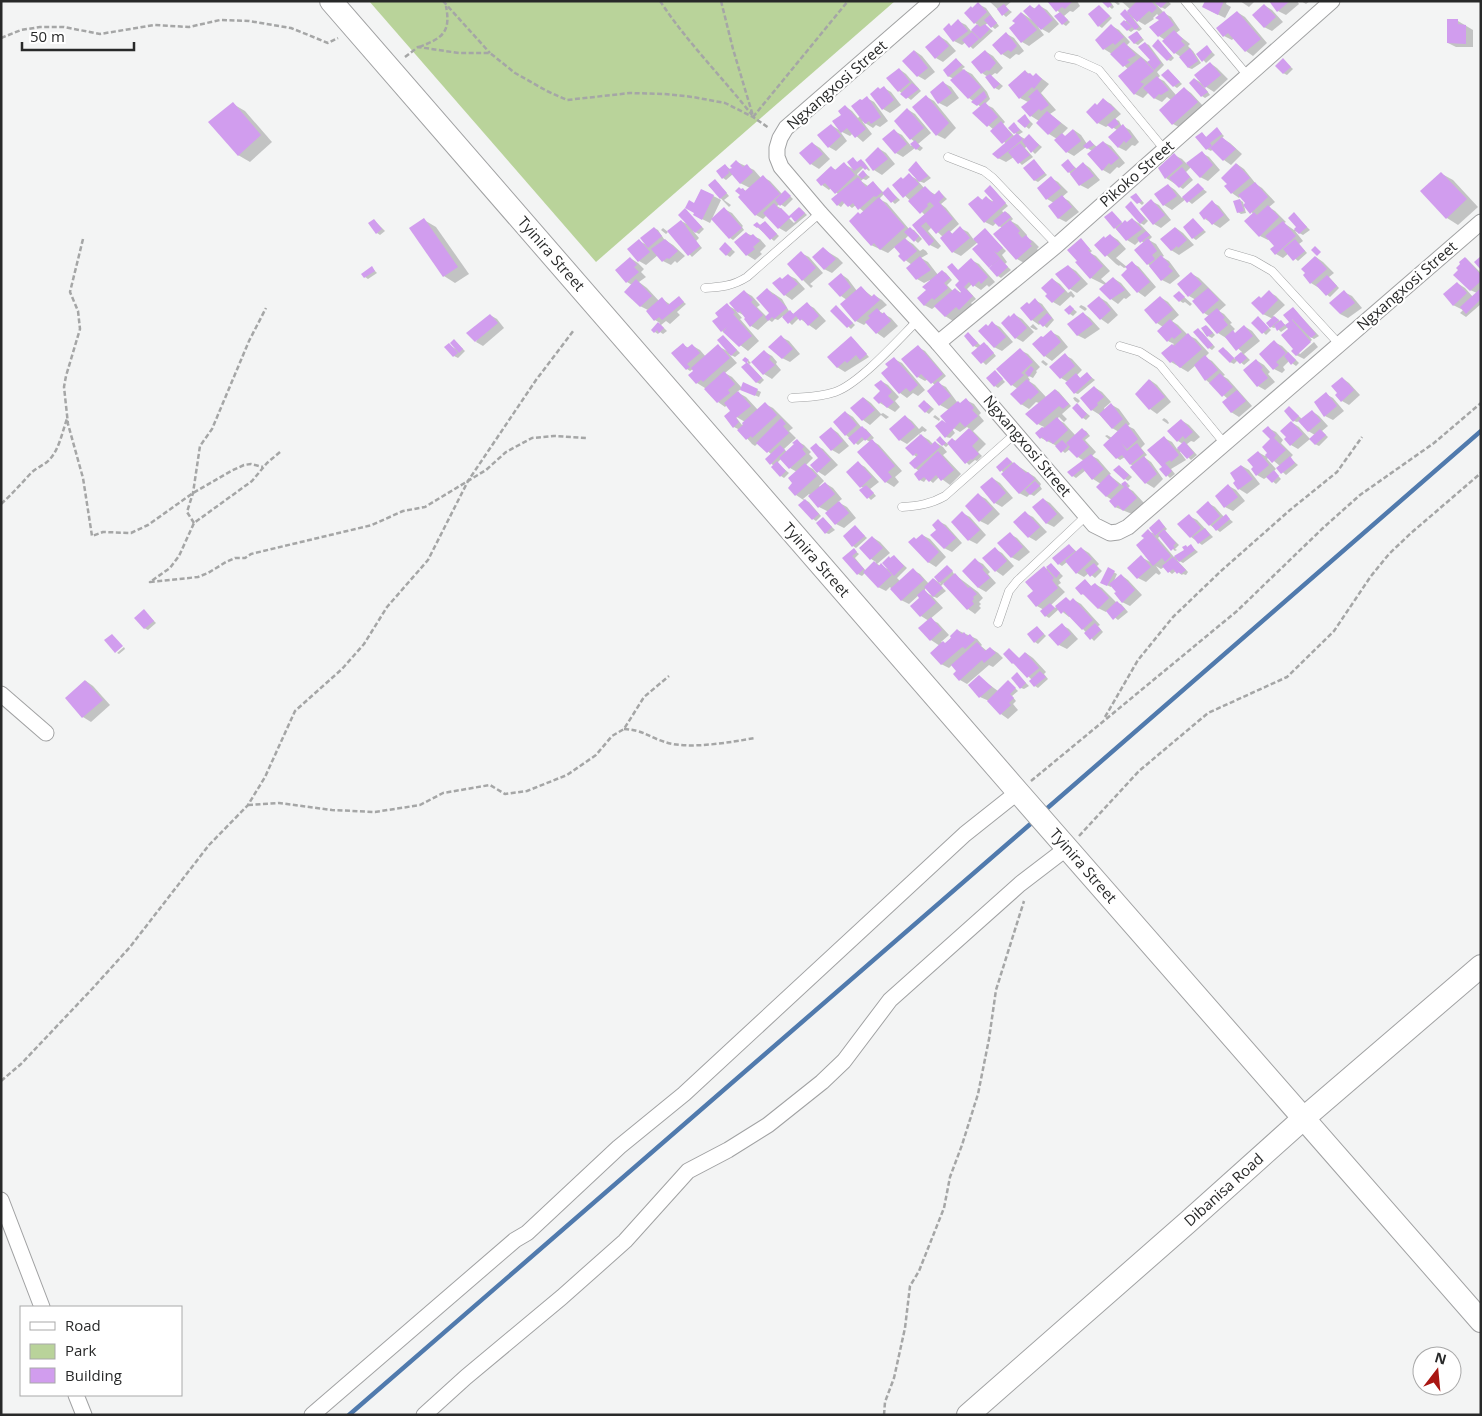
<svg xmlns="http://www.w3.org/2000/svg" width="1482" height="1416" font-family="'Open Sans',sans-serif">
  <rect width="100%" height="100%" fill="#f3f4f4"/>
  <!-- green -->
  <path fill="#b9d39a" d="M 369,1 L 895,1 L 596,262 Z"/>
  <!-- shadow -->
  <g fill="#0003" fill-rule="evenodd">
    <path d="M 989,1 L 1012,1 L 1005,7 L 1012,12 L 1006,17 Z"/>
    <path d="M 1048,1 L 1077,1 L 1080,6 L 1073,12 L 1070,11 L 1064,16 L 1070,22 L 1066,26 L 1063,24 L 1060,13 Z"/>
    <path d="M 1103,1 L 1110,1 L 1114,7 L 1112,9 Z"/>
    <path d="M 1113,1 L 1117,1 L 1120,4 L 1118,5 Z"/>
    <path d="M 1121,1 L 1168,1 L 1171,4 L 1165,9 L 1157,5 L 1164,13 L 1171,17 L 1180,30 L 1176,33 L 1190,44 L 1188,46 L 1193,51 L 1201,63 L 1192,69 L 1189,68 L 1181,57 L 1175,53 L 1164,41 L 1165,40 L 1159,36 L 1161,20 L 1159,16 L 1157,14 L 1153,18 L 1154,19 L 1145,25 L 1133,18 L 1142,29 L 1139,31 L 1135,29 L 1131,32 L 1128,30 L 1122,24 L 1127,20 L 1127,12 L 1130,9 Z"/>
    <path d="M 1207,1 L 1227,1 L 1226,4 L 1231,7 L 1225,18 L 1211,11 Z"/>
    <path d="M 1240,1 L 1255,1 L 1249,7 Z"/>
    <path d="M 1271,1 L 1297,1 L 1299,4 L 1286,15 L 1278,11 Z"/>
    <path d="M 1301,1 L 1310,1 L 1306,4 Z"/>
    <path d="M 978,4 L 986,8 L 999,26 L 995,29 L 988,23 L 985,25 L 993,31 L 973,49 L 966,42 L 962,45 L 954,41 L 952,27 L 958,21 L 966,25 L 971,31 L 978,25 L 975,23 L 971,7 L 973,8 Z"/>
    <path d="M 1264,5 L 1272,10 L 1283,22 L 1272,31 L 1264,27 Z"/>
    <path d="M 1030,6 L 1036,9 L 1040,6 L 1047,10 L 1059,24 L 1049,33 L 1038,27 L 1044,35 L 1029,46 L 1022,42 L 1017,23 L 1022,13 L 1032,20 Z"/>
    <path d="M 1102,9 L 1112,18 L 1102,28 L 1099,26 Z"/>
    <path d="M 1237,12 L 1245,17 L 1267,43 L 1253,56 L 1246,51 L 1234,38 L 1232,40 L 1224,36 Z"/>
    <path d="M 1458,21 L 1473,30 L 1473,47 L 1456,47 L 1448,43 Z"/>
    <path d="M 1112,26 L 1119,30 L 1130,42 L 1127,45 L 1149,63 L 1152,60 L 1145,43 L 1149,45 L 1164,65 L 1157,72 L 1160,76 L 1158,78 L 1164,81 L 1176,95 L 1184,88 L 1191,93 L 1204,107 L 1181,128 L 1173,124 L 1171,100 L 1167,97 L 1162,102 L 1154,98 L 1149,92 L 1143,98 L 1135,94 L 1128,69 L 1112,54 L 1104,49 L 1096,40 Z"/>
    <path d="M 1137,32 L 1144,40 L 1138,45 L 1134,43 Z"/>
    <path d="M 1007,34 L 1014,38 L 1024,51 L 1019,55 L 1016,54 L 1010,59 L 1002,54 Z"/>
    <path d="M 939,36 L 947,41 L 956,51 L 943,62 L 936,58 Z"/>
    <path d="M 1158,41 L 1174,58 L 1171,61 L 1168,60 Z"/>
    <path d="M 1207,47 L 1215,55 L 1206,63 L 1198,54 Z"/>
    <path d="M 915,51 L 922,56 L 935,72 L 925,80 L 918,76 Z"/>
    <path d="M 985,51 L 993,56 L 1003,68 L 997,74 L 995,73 L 991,76 L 1003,86 L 999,90 L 995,88 L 988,77 L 982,73 Z"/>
    <path d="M 956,59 L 965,67 L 962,69 L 972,74 L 987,92 L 990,99 L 985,104 L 993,108 L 1005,122 L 1003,124 L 1015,137 L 1018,135 L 1015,133 L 1014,124 L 1023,132 L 1018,135 L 1025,139 L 1029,136 L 1042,147 L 1035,154 L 1027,146 L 1025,148 L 1033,157 L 1022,165 L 1014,157 L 1006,162 L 998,158 L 1006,144 L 994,130 L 974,113 L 981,107 L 969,98 L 954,79 L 948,76 Z"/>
    <path d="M 1283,60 L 1293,69 L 1287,75 L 1283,73 Z"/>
    <path d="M 1210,63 L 1217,68 L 1228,79 L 1214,92 L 1203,85 L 1210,95 L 1205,98 L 1202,96 L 1195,79 L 1203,84 Z"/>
    <path d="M 899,69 L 906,74 L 921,91 L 911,100 L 899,91 Z"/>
    <path d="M 1168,70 L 1182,84 L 1177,88 L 1174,86 Z"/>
    <path d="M 1025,71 L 1034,77 L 1036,74 L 1049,84 L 1041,93 L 1056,110 L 1050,114 L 1068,128 L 1062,134 L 1066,137 L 1074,130 L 1081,135 L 1087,144 L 1090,141 L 1097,147 L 1103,142 L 1111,146 L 1125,163 L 1119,168 L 1117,167 L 1110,174 L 1103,170 L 1092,151 L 1086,147 L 1074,156 L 1067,152 L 1057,139 L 1049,134 L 1038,123 L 1039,121 L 1031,116 L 1028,102 L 1020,98 Z"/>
    <path d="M 944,83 L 951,87 L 959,98 L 947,107 L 939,103 L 931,92 Z"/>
    <path d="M 884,88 L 891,92 L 901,105 L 890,113 L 883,109 L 881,90 Z"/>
    <path d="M 927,97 L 934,101 L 956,128 L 945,139 L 937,135 L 914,107 Z"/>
    <path d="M 867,98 L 874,102 L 888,121 L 880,127 L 876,125 L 873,128 L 862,121 L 872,134 L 863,142 L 853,133 L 850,136 L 842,132 L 842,115 L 845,106 L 852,111 L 858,118 L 860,116 L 862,102 Z"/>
    <path d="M 1104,100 L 1111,104 L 1121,114 L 1115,119 L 1119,121 L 1122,127 L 1123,126 L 1130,130 L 1139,142 L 1135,146 L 1132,145 L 1126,151 L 1118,147 L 1117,130 L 1109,125 L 1106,127 L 1098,123 L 1095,104 L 1098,106 Z"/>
    <path d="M 233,104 L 245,111 L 272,142 L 250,162 L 238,155 Z"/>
    <path d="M 907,109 L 915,114 L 931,133 L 918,144 L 923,148 L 920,151 L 915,148 L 903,157 L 896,153 L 894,131 L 902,135 L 911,146 L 915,142 L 911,139 Z"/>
    <path d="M 1025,116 L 1033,124 L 1029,129 L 1019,121 Z"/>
    <path d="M 831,125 L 839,130 L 847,141 L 836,151 L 829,147 Z"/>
    <path d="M 1217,129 L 1224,136 L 1222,138 L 1230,143 L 1242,154 L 1231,165 L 1224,160 L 1213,149 L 1211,151 L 1207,149 L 1202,133 L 1207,138 Z"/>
    <path d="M 812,143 L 820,148 L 830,159 L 819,169 L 811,164 L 801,153 Z"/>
    <path d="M 878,148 L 886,153 L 895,164 L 882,175 L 874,170 L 866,160 Z"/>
    <path d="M 1202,153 L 1209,157 L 1220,170 L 1208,181 L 1200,177 L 1191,167 L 1186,172 L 1193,180 L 1183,189 L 1166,178 L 1174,155 L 1182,159 L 1187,164 Z"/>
    <path d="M 853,159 L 858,163 L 861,160 L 864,162 L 870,170 L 869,171 L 864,167 L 857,174 L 858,176 L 863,172 L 870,177 L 866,180 L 863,179 L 861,181 L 868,186 L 873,182 L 884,193 L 888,189 L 900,200 L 895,204 L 884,194 L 879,199 L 887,203 L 909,229 L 914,230 L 922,239 L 918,243 L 909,235 L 905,239 L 913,244 L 920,251 L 923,249 L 926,251 L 928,254 L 921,258 L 928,262 L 938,275 L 942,271 L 946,273 L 952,280 L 947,285 L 953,291 L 955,289 L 963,294 L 961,281 L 952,265 L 959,271 L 971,260 L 979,264 L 995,282 L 989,287 L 987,285 L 981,290 L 972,284 L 967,289 L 976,299 L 971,303 L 974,306 L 967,313 L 964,311 L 953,321 L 945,316 L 936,306 L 932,309 L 924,305 L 930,280 L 924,283 L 917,279 L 912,265 L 900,256 L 902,254 L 895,247 L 888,253 L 871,245 L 864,212 L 856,205 L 852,208 L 845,202 L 841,207 L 838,205 L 838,194 L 831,188 L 829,190 L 822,185 L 832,168 L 836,170 L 844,164 L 853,169 Z"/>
    <path d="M 1034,161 L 1047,175 L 1038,182 L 1034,180 Z"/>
    <path d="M 1068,161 L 1077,169 L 1083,163 L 1090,168 L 1100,180 L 1088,189 L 1080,185 L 1063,165 Z"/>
    <path d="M 737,162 L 754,170 L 761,178 L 763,177 L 770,181 L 782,194 L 788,194 L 793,199 L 785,207 L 780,204 L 777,206 L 782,209 L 780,209 L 794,223 L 796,221 L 788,213 L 791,216 L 800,208 L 807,215 L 786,232 L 779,228 L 767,215 L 763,219 L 756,215 L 743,189 L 746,191 L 750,188 L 740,183 L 733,174 L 726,180 L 723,178 L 725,165 L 731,170 Z"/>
    <path d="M 916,163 L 931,178 L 924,183 L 918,181 L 924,188 L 936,195 L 939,192 L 942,194 L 947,199 L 941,204 L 946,208 L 959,224 L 950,232 L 953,234 L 960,228 L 968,232 L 974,240 L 985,230 L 1006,251 L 1002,255 L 1007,262 L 1005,264 L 1011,270 L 1001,278 L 998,276 L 978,242 L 961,256 L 953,252 L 943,237 L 932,227 L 928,231 L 941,246 L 938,249 L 930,245 L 913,225 L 925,215 L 894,185 L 909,175 L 918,180 Z"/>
    <path d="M 1237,164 L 1244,169 L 1256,184 L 1262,188 L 1275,202 L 1269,207 L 1275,211 L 1286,222 L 1284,223 L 1294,230 L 1297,227 L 1294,214 L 1310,230 L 1303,235 L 1295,231 L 1303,241 L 1299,244 L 1307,253 L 1298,261 L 1289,253 L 1283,258 L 1276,254 L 1276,246 L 1269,239 L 1268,240 L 1260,236 L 1246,221 L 1253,214 L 1241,196 L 1239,198 L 1232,193 L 1229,184 Z"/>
    <path d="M 1442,174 L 1453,180 L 1478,207 L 1458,225 L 1447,218 Z"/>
    <path d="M 1051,178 L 1058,182 L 1068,192 L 1062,197 L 1069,201 L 1079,212 L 1066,222 L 1058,218 L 1054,203 L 1047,199 Z"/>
    <path d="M 718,183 L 729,196 L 724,200 L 731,205 L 729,207 L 709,186 Z"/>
    <path d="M 1168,185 L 1175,190 L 1182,198 L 1198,185 L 1207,192 L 1192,204 L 1186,199 L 1172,210 L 1164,205 L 1156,194 Z"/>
    <path d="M 993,189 L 1008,206 L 1002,211 L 1004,213 L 1006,212 L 1009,214 L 1013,219 L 1011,221 L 1018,225 L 1027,235 L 1026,237 L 1033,241 L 1039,247 L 1037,249 L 1039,251 L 1024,263 L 1017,259 L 1002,228 L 996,223 L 993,226 L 985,222 L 978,197 L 984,201 L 987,198 L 994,202 Z"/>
    <path d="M 702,190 L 721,200 L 710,223 L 702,219 L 695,205 Z"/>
    <path d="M 1136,194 L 1144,203 L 1142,205 L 1132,197 Z"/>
    <path d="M 1240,200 L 1243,202 L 1246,213 L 1241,214 L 1238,212 Z"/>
    <path d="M 1151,201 L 1159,205 L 1171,220 L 1161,228 L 1154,224 Z"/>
    <path d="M 1212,202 L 1219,206 L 1230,220 L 1220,228 L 1205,219 Z"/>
    <path d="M 1131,203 L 1148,221 L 1144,225 L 1140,223 Z"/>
    <path d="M 724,209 L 732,213 L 743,226 L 742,227 L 744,230 L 733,240 L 730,238 Z"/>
    <path d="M 685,210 L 704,229 L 699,234 L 693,231 L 699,238 L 696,241 L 702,248 L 692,257 L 669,231 L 666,234 L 661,230 L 663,228 L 668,232 L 681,221 L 689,225 Z"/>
    <path d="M 1112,212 L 1123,224 L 1128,223 L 1132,219 L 1140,224 L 1152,237 L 1149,240 L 1156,244 L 1164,256 L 1162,257 L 1169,261 L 1180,276 L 1170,284 L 1162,280 L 1148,264 L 1144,243 L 1140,240 L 1135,245 L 1127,240 L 1115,228 Z"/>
    <path d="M 374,220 L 385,231 L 380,235 L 377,233 Z"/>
    <path d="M 424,220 L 436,227 L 469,274 L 455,283 L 444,276 Z"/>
    <path d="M 1193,220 L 1206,232 L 1196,240 L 1193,238 Z"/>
    <path d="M 765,222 L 779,236 L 774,241 L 757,227 L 757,223 L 760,225 Z"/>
    <path d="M 654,228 L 658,230 L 664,239 L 673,245 L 685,256 L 677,263 L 675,261 L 671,265 L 663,261 L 658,255 L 646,265 L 639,261 L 639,241 L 647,245 Z"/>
    <path d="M 1176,228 L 1183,233 L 1194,245 L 1179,255 L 1171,250 Z"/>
    <path d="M 746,233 L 760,239 L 766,246 L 760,252 L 762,254 L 755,260 L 747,255 L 736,243 Z"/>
    <path d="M 1110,235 L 1118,240 L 1126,249 L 1116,258 L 1127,267 L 1132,263 L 1139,267 L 1156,287 L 1145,297 L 1138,292 L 1123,275 L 1129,269 L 1126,267 L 1124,268 L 1120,265 L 1119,266 L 1116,264 L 1096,245 Z"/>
    <path d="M 1081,240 L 1092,251 L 1090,253 L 1096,256 L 1110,271 L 1101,279 L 1107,284 L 1113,278 L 1121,283 L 1131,295 L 1126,299 L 1124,298 L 1118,304 L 1111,299 L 1105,285 L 1091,278 L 1079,260 Z"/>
    <path d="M 726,244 L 735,252 L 730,257 L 727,255 Z"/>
    <path d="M 823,249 L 838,258 L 843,263 L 832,273 L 824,269 Z"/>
    <path d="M 801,253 L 809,257 L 823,273 L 810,284 L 813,286 L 811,288 L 803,280 Z"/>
    <path d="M 1316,257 L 1323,262 L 1334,273 L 1329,277 L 1339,288 L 1330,297 L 1319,288 L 1311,283 L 1307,274 Z"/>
    <path d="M 630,258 L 638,263 L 644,269 L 641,272 L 646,277 L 639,282 L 647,288 L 659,301 L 662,299 L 671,305 L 679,298 L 686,304 L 677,312 L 680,315 L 670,324 L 666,321 L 661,325 L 667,331 L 663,334 L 660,332 L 658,334 L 652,330 L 660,323 L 655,320 L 648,310 L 640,306 L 632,285 L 627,282 Z"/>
    <path d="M 1466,258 L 1481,273 L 1481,304 L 1466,317 L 1460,313 L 1463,310 L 1453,305 L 1457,283 L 1465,288 L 1473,297 L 1477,293 L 1470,290 Z"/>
    <path d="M 1068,266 L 1076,271 L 1088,284 L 1077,293 L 1070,289 Z"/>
    <path d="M 372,268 L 377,273 L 368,279 L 365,277 Z"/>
    <path d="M 841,274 L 848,279 L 857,291 L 861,288 L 873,297 L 874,295 L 882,300 L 887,305 L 879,311 L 891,318 L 898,326 L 884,338 L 877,333 L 867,322 L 864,325 L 856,321 L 847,300 L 841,296 Z"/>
    <path d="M 1192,274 L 1199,278 L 1226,305 L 1219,311 L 1224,314 L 1232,323 L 1230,324 L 1235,329 L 1232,332 L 1236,334 L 1244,326 L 1252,331 L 1260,341 L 1244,354 L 1250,360 L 1244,365 L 1238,360 L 1234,364 L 1230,362 L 1226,350 L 1235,359 L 1242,352 L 1226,338 L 1218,333 L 1209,316 L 1204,313 L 1196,300 L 1189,296 Z"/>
    <path d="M 788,275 L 796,279 L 805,289 L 792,300 L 785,295 L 774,283 L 783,280 Z"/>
    <path d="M 1052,279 L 1060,284 L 1068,293 L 1071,291 L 1075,296 L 1073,298 L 1071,296 L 1060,306 L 1053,302 L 1049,294 Z"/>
    <path d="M 767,289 L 782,299 L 789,311 L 794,314 L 807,304 L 814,308 L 826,321 L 816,330 L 799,318 L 792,325 L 783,316 L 778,320 L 775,319 L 772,322 L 769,320 L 758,330 L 751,326 L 745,316 L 736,311 L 742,318 L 740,319 L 759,341 L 748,351 L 722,331 L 720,317 L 727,305 L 736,310 L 745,292 L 752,296 L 760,305 L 757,307 L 767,317 L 770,314 Z"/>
    <path d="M 1269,292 L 1276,296 L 1285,305 L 1273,316 L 1287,326 L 1292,321 L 1293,308 L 1319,336 L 1314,339 L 1309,336 L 1312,340 L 1298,352 L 1300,354 L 1314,342 L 1318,347 L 1304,359 L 1296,355 L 1290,329 L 1288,327 L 1281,332 L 1276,327 L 1274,328 L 1271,327 L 1273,319 L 1263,314 L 1262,299 Z"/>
    <path d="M 1344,292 L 1352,296 L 1362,308 L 1348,318 L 1340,314 Z"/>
    <path d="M 1182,295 L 1192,304 L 1190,306 L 1185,302 L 1183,303 L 1180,301 Z"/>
    <path d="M 1099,297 L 1107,302 L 1118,315 L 1108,324 L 1101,319 L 1089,306 Z"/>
    <path d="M 1160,297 L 1168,302 L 1179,315 L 1172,321 L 1178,325 L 1188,335 L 1196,339 L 1209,353 L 1205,357 L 1212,361 L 1225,375 L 1223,376 L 1228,379 L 1252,406 L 1239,417 L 1231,412 L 1228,399 L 1206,380 L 1196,365 L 1188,372 L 1171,362 L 1163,353 L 1174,344 L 1168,341 L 1163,327 L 1157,323 Z"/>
    <path d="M 1035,300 L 1042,304 L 1054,320 L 1047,328 L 1041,323 L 1039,325 L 1032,320 L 1022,308 L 1029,305 Z"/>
    <path d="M 1081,305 L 1085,307 L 1087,309 L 1085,311 L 1079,307 Z"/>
    <path d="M 1070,306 L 1077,312 L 1073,316 L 1070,314 Z"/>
    <path d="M 836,307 L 855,325 L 851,329 L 832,311 Z"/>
    <path d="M 1083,313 L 1090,318 L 1100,329 L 1085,339 L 1077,335 Z"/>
    <path d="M 490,315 L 497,319 L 504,328 L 483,346 L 476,342 Z"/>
    <path d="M 1015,315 L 1022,319 L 1034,332 L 1023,342 L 1016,338 L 1011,318 Z"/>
    <path d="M 1261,320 L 1271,330 L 1266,335 L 1253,323 Z"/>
    <path d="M 992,323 L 1000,327 L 1013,342 L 1002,351 L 994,347 Z"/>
    <path d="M 1033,324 L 1038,329 L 1036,330 L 1030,327 Z"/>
    <path d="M 1207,326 L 1215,335 L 1212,338 L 1208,336 Z"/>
    <path d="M 1201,331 L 1215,347 L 1212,350 L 1209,348 Z"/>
    <path d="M 1051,332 L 1059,336 L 1068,347 L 1052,361 L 1045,356 L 1043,338 Z"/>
    <path d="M 969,334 L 981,346 L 987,345 L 996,356 L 986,365 L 973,353 L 978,348 L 974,346 Z"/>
    <path d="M 723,336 L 740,353 L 735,357 L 729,354 L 737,363 L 725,373 L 732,377 L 742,388 L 744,384 L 761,392 L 759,397 L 741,389 L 737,392 L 746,397 L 758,410 L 765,404 L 773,408 L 793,428 L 789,431 L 796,438 L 784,449 L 787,452 L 796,444 L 794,443 L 797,441 L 804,445 L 811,452 L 809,454 L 813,458 L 806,465 L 813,469 L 824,481 L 819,486 L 820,487 L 825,483 L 833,488 L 842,499 L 838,502 L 847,507 L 856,518 L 844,528 L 836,524 L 827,514 L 829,512 L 819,507 L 809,494 L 803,499 L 809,502 L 821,516 L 816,521 L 813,519 L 800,505 L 805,501 L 796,495 L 789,488 L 794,483 L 790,478 L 797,472 L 790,468 L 781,459 L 777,463 L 789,473 L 784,478 L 781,476 L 772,467 L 774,466 L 766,459 L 771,454 L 758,443 L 755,446 L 752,444 L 740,430 L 734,427 L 725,416 L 730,412 L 736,415 L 727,405 L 725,407 L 718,402 L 705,388 L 697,383 L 690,375 L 695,371 L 693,369 L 690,371 L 687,369 L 673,353 L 683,345 L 689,348 L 693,346 L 700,350 L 706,357 L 718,346 L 727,351 L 719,340 ZM 735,416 L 745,422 L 742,425 Z"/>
    <path d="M 781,337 L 789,341 L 800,354 L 790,362 L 782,358 Z"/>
    <path d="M 454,340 L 465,351 L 458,358 L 454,356 L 449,345 L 456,349 Z"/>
    <path d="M 854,340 L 869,357 L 845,372 L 837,367 Z"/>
    <path d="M 1274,342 L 1282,346 L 1299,363 L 1296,366 L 1289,361 L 1283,367 L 1285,370 L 1282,373 L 1274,369 Z"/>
    <path d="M 918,347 L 925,351 L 946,376 L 938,383 L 946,387 L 957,402 L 961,404 L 966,400 L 974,404 L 981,413 L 979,415 L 984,421 L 973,431 L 986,444 L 978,452 L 982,456 L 977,461 L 975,460 L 969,465 L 949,444 L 946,447 L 942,444 L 940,438 L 948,444 L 952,439 L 956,441 L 970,429 L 967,427 L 960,432 L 950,426 L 955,433 L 950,438 L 946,437 L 949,425 L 949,410 L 940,405 L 935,385 L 928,379 L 925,381 L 918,377 Z"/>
    <path d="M 1020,350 L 1028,354 L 1040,367 L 1036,371 L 1037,372 L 1033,378 L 1029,376 L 1028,377 L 1030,380 L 1029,381 L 1035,385 L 1046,397 L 1056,390 L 1059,392 L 1071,406 L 1062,414 L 1067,419 L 1064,422 L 1059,417 L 1057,419 L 1064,423 L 1076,436 L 1077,435 L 1083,438 L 1083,430 L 1086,431 L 1090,436 L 1085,440 L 1096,452 L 1092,456 L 1098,459 L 1111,474 L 1109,475 L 1122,485 L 1125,482 L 1128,484 L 1130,486 L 1128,488 L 1133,491 L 1144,503 L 1132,514 L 1115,507 L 1112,500 L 1106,496 L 1101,484 L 1093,479 L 1086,470 L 1076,478 L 1073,476 L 1069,472 L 1084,461 L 1078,457 L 1070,449 L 1065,453 L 1055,445 L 1041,438 L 1036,433 L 1044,427 L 1038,424 L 1039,403 L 1036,402 L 1029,409 L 1021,404 L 1018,389 L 1012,385 L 997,369 Z"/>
    <path d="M 765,352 L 772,356 L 777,362 L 776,364 L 781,370 L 772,379 L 764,374 L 753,362 Z"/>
    <path d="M 1065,355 L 1072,359 L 1082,370 L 1077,375 L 1081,379 L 1087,374 L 1095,380 L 1078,394 L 1075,393 L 1068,382 L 1061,378 Z"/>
    <path d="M 746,358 L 751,363 L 749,364 L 764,380 L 760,384 L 756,382 Z"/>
    <path d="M 894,359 L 902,363 L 925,390 L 918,396 L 913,393 L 907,398 L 900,393 L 890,367 Z"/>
    <path d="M 1043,360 L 1048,364 L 1046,366 L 1041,362 Z"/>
    <path d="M 1256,360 L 1264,365 L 1270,372 L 1268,374 L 1275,382 L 1265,390 L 1258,386 Z"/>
    <path d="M 998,374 L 1005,382 L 998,388 L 995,386 Z"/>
    <path d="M 1342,378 L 1349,383 L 1360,395 L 1349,405 L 1342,401 L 1339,394 Z"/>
    <path d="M 1150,380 L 1157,385 L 1171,402 L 1157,414 L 1150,409 Z"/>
    <path d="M 881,381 L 888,385 L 899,397 L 895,401 L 900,407 L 895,412 L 880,403 L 882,392 Z"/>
    <path d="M 1094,387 L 1102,392 L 1111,402 L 1104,408 L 1105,410 L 1112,405 L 1119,409 L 1130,424 L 1128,426 L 1134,429 L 1145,444 L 1141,448 L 1147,455 L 1144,457 L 1151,462 L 1163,479 L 1154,488 L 1146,483 L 1125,457 L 1120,460 L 1117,458 L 1105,445 L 1110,440 L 1105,436 L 1107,435 L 1112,438 L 1119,432 L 1112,428 L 1100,415 L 1092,410 L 1082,398 Z"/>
    <path d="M 1326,394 L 1333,398 L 1344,411 L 1333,420 L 1325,416 Z"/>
    <path d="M 1075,397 L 1078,399 L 1080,401 L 1078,403 L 1075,401 L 1073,398 Z"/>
    <path d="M 864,398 L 871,403 L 881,414 L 883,413 L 889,417 L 886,419 L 881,415 L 870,425 L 863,420 L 852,408 Z"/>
    <path d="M 927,403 L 934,409 L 929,414 L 926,412 Z"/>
    <path d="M 1077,405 L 1090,416 L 1086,420 L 1083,418 Z"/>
    <path d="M 1290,408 L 1302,419 L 1312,411 L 1319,416 L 1328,426 L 1322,431 L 1328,437 L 1319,446 L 1315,444 L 1315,435 L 1308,431 L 1299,421 L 1297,422 L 1294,421 Z"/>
    <path d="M 845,412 L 853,417 L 862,428 L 866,429 L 874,438 L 871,440 L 879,445 L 902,471 L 895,477 L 899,482 L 894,487 L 886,482 L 859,452 L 870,442 L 865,439 L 858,445 L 846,435 Z"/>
    <path d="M 935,415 L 940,419 L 939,421 L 933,417 Z"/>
    <path d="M 905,416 L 912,421 L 919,429 L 922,426 L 927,430 L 925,432 L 923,431 L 919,434 L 929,440 L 933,444 L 935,442 L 943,447 L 947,452 L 943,455 L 961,474 L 950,485 L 939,477 L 933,483 L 927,478 L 924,482 L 920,480 L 919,471 L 915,468 L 918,458 L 914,455 L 920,436 L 919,434 L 907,444 L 900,440 Z"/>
    <path d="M 1164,418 L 1167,420 L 1169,423 L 1168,424 L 1162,420 Z"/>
    <path d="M 1181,420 L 1189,425 L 1200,437 L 1194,442 L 1191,441 L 1187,444 L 1197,455 L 1191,460 L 1181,450 L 1180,452 L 1186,460 L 1171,469 L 1175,474 L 1170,478 L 1161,469 L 1164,466 L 1164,438 L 1172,442 L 1177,449 L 1183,444 L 1178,441 Z"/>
    <path d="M 1291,422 L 1299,427 L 1310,439 L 1298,449 L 1291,445 Z"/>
    <path d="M 831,428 L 838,433 L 849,446 L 839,454 L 832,450 Z"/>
    <path d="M 1268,428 L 1276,432 L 1283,440 L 1281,443 L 1293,455 L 1290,458 L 1298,465 L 1286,475 L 1278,468 L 1280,466 L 1269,457 L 1267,459 L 1276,469 L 1274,471 L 1281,479 L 1276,484 L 1267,477 L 1264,479 L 1257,475 L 1258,452 L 1265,456 L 1269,453 L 1271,440 Z"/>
    <path d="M 816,445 L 823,449 L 838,465 L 825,476 L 817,471 L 820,458 Z"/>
    <path d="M 1007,459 L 1035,477 L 1041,484 L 1040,486 L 1042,489 L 1034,496 L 1030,494 L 1027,497 L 1019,493 L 1004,473 L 998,467 Z"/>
    <path d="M 858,463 L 865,467 L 879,482 L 870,489 L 876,496 L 871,500 L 861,490 L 864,488 L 861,487 Z"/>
    <path d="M 1242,466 L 1249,470 L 1260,484 L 1247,494 L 1239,489 L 1235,483 Z"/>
    <path d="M 1122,468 L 1132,477 L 1128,481 L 1125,479 Z"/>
    <path d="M 992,478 L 1000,483 L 1013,498 L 1002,507 L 995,503 Z"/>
    <path d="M 1229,486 L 1236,490 L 1245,501 L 1233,511 L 1225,507 Z"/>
    <path d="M 979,495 L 986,499 L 1000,514 L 988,525 L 980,521 Z"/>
    <path d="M 1043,499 L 1050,503 L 1064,518 L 1054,527 L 1046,523 Z"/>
    <path d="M 1208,503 L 1215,507 L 1224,517 L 1226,516 L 1233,522 L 1220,532 L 1210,525 Z"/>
    <path d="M 962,513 L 970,517 L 986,535 L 977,544 L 969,540 Z"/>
    <path d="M 1025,513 L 1033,517 L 1047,532 L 1036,541 L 1029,537 Z"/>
    <path d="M 1189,516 L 1197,520 L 1213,537 L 1202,545 L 1191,537 Z"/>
    <path d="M 823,518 L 835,530 L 829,534 L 826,533 Z"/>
    <path d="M 1159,520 L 1167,529 L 1165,531 L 1179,545 L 1175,549 L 1177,550 L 1175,551 L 1160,536 L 1158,538 L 1174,557 L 1186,550 L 1186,546 L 1188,548 L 1191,546 L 1198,552 L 1183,563 L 1177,560 L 1188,572 L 1186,575 L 1183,574 L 1182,575 L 1176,571 L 1172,574 L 1164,567 L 1161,569 L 1156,566 L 1161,573 L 1159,575 L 1156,573 L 1146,582 L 1138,578 L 1129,568 L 1141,557 L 1152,563 L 1145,539 L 1148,531 L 1157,535 L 1150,528 Z"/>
    <path d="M 938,521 L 946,525 L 962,543 L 952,552 L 944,548 L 938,530 Z"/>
    <path d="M 855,527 L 867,538 L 856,548 L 853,546 Z"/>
    <path d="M 1010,534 L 1017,538 L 1030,552 L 1019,561 L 1011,557 Z"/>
    <path d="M 922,535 L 930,539 L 946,557 L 936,567 L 928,562 L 914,538 L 917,540 Z"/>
    <path d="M 872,537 L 880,542 L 890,553 L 877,564 L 888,569 L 891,559 L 894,556 L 907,568 L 897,578 L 900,581 L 913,570 L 920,574 L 929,584 L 934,579 L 941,584 L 936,577 L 951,569 L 954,574 L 978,592 L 983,598 L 979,602 L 981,604 L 979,606 L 981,608 L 975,614 L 968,609 L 944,583 L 941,586 L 946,591 L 937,598 L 932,596 L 943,608 L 930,619 L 938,623 L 949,635 L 941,642 L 946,644 L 957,630 L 977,639 L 982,645 L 981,646 L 987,651 L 990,648 L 998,653 L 1003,658 L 993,667 L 989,665 L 967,684 L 960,680 L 958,671 L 952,665 L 949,668 L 941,664 L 940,646 L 931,640 L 929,621 L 921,616 L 921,598 L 919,595 L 909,604 L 901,600 L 890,587 L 886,591 L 878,587 L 866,572 L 862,576 L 858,574 L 844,559 L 854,550 L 859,554 L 855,558 L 866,571 L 876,562 L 871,559 ZM 926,588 L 932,596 L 924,591 Z"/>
    <path d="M 1069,545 L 1077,552 L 1081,548 L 1089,553 L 1099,564 L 1097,566 L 1102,571 L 1095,578 L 1089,573 L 1084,577 L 1077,573 L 1067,562 L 1062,566 L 1059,564 Z"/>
    <path d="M 995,549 L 1002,553 L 1014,566 L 1003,576 L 996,571 L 984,558 Z"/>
    <path d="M 975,560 L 983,564 L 990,572 L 988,574 L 996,583 L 986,592 L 979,588 L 963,571 Z"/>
    <path d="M 1051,564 L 1063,576 L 1059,580 L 1061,583 L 1058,585 L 1065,592 L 1051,605 L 1055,608 L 1066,598 L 1071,602 L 1074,600 L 1081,604 L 1100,625 L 1098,626 L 1103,632 L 1094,641 L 1071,616 L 1069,617 L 1059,609 L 1049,618 L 1046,616 L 1044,610 L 1037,606 L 1035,591 L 1044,567 L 1046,569 Z"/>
    <path d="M 1108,569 L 1117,574 L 1114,581 L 1121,575 L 1128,580 L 1142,595 L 1130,606 L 1122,602 L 1112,585 L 1111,587 L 1102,583 Z"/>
    <path d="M 1085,580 L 1092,587 L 1095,584 L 1102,588 L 1117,603 L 1121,604 L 1128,612 L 1118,620 L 1107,611 L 1106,612 L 1098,608 L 1086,595 L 1082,594 Z"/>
    <path d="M 144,611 L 156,623 L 148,630 L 144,628 Z"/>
    <path d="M 1062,625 L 1069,629 L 1078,639 L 1067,649 L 1059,645 L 1050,635 Z"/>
    <path d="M 1037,627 L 1046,636 L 1038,644 L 1035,642 Z"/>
    <path d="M 124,647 L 125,649 L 119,654 L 117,653 Z"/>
    <path d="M 1010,650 L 1020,659 L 1026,653 L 1033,658 L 1046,672 L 1044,674 L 1048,679 L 1038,688 L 1035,686 L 1030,681 L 1032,680 L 1016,664 L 1012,663 Z"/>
    <path d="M 1017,674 L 1029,686 L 1024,689 L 1021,688 Z"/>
    <path d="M 979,677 L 998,691 L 1008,681 L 1018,691 L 1012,696 L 1016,701 L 1013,704 L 1018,710 L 1008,719 L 1001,714 L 989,701 L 980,697 L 970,685 Z"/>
    <path d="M 86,681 L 93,686 L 110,705 L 91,722 L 83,717 L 66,698 Z"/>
  </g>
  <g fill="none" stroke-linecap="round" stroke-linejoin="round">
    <!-- stream -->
    <g stroke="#507aad" stroke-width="4.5">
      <path d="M 1044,811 L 1481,431"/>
      <path d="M 349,1415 L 1035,820"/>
    </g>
  </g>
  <!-- building -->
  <g fill="#d19dee">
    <path d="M 1047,1 L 1073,1 L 1065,9 L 1062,7 L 1056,12 Z"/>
    <path d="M 1101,1 L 1109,1 L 1112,5 L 1108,8 Z"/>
    <path d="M 1137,1 L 1151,1 L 1157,8 L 1152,13 L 1149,11 L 1137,22 L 1127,11 Z"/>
    <path d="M 1157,1 L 1168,1 L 1161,8 L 1155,3 Z"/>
    <path d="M 1205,1 L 1224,1 L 1218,15 L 1202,7 Z"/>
    <path d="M 1269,1 L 1290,1 L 1277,12 Z"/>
    <path d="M 978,2 L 987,12 L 974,24 L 964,13 L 971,6 L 972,8 Z"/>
    <path d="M 1004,4 L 1009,10 L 1002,16 L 997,9 Z"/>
    <path d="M 1039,4 L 1053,20 L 1041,30 L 1023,11 L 1030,5 L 1034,9 Z"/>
    <path d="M 1264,4 L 1276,17 L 1264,28 L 1252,15 Z"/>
    <path d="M 1099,5 L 1110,16 L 1098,27 L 1088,14 Z"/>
    <path d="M 1125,9 L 1139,27 L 1135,30 L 1120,14 Z"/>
    <path d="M 1164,11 L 1174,25 L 1158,37 L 1149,27 L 1159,20 L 1155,18 Z"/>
    <path d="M 1237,11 L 1261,39 L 1245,52 L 1228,33 L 1223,37 L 1216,28 Z"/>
    <path d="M 1021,12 L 1037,30 L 1021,43 L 1009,28 L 1015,23 L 1012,21 Z"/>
    <path d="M 1060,12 L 1068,20 L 1062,25 L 1054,16 Z"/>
    <path d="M 990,15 L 997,23 L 991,28 L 984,20 Z"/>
    <path d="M 958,19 L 968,31 L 953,42 L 943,29 L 949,23 L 951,26 Z"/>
    <path d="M 1447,19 L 1458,19 L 1458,24 L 1466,25 L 1466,44 L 1447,43 Z"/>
    <path d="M 1124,20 L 1132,27 L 1127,31 L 1120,24 Z"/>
    <path d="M 977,24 L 980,27 L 985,24 L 990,29 L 980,39 L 971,30 Z"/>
    <path d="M 1111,24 L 1124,37 L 1115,45 L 1113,43 L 1103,50 L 1095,40 Z"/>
    <path d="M 1174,30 L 1183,39 L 1181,41 L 1185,45 L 1174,54 L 1162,41 Z"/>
    <path d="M 1137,31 L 1142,38 L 1134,44 L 1128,37 Z"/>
    <path d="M 972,32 L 979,39 L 969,48 L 962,40 Z"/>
    <path d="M 1006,32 L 1017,46 L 1011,52 L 1008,50 L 1001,55 L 992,45 Z"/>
    <path d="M 939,35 L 949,46 L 935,59 L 925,47 Z"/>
    <path d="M 1158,39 L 1172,56 L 1167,61 L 1152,46 Z"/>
    <path d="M 1124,42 L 1136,55 L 1127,60 L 1130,62 L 1123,67 L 1110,54 Z"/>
    <path d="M 1145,42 L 1161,63 L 1154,70 L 1147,62 L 1150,60 L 1138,47 Z"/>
    <path d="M 1207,45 L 1212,52 L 1202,62 L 1196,54 Z"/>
    <path d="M 1190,48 L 1198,61 L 1188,68 L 1179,57 Z"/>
    <path d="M 914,50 L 928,68 L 917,77 L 902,61 Z"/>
    <path d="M 985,50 L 996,63 L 989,71 L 987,70 L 981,74 L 971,62 Z"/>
    <path d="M 1141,57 L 1154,71 L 1140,82 L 1144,84 L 1134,95 L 1118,76 Z"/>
    <path d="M 956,58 L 962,65 L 948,77 L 943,70 Z"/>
    <path d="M 1283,58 L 1291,67 L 1283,74 L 1275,66 Z"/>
    <path d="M 1210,62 L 1221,75 L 1205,88 L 1194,75 Z"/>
    <path d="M 899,68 L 910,82 L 898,92 L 886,78 Z"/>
    <path d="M 964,69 L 981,87 L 968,99 L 950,80 Z"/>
    <path d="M 1168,69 L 1180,82 L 1173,87 L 1161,75 Z"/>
    <path d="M 1025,70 L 1028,74 L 1030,73 L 1033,76 L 1036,73 L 1042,79 L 1034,89 L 1032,87 L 1019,99 L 1008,85 Z"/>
    <path d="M 990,74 L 1000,84 L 994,89 L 985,77 Z"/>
    <path d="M 1157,76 L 1169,90 L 1161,95 L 1159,94 L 1154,99 L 1143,88 Z"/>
    <path d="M 1194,78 L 1208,92 L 1201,97 L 1189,83 Z"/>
    <path d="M 943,81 L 952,93 L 938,104 L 930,92 Z"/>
    <path d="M 912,83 L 919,89 L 906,99 L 900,94 Z"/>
    <path d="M 884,86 L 894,100 L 882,110 L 870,94 L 878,87 L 880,89 Z"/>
    <path d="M 1184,87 L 1198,102 L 1172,125 L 1159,110 Z"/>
    <path d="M 1037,89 L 1049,105 L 1041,111 L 1039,109 L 1030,117 L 1021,107 L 1031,99 L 1028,97 Z"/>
    <path d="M 984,91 L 987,97 L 977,106 L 971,102 Z"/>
    <path d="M 926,95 L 949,123 L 936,136 L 912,107 Z"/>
    <path d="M 867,96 L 881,117 L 871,124 L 869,121 L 865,124 L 851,106 L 860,99 L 862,100 Z"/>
    <path d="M 1103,98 L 1115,109 L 1097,124 L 1086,112 L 1095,103 L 1097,105 Z"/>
    <path d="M 233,102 L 261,135 L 238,156 L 208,122 Z"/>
    <path d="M 985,102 L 998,117 L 987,127 L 972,113 Z"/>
    <path d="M 845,105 L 866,129 L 855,138 L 847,128 L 841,133 L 832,121 L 841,115 L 838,111 Z"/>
    <path d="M 907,108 L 924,128 L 910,140 L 894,121 Z"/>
    <path d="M 1047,111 L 1061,123 L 1048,135 L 1036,123 Z"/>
    <path d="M 1025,114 L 1030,122 L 1025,128 L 1017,121 Z"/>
    <path d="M 1115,118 L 1119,124 L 1112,129 L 1107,125 Z"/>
    <path d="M 1001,121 L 1012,135 L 1002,144 L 990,131 Z"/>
    <path d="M 1014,122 L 1020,130 L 1014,134 L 1008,128 Z"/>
    <path d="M 831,124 L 841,136 L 828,148 L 817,135 Z"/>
    <path d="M 1123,124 L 1132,137 L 1126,143 L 1124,141 L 1118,148 L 1108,137 Z"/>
    <path d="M 1217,127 L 1222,134 L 1210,143 L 1212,146 L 1206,150 L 1195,137 L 1202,132 L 1206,137 Z"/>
    <path d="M 894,129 L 907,144 L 895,154 L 882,139 Z"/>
    <path d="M 1073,129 L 1081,141 L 1066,153 L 1054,140 L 1062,133 L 1065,136 Z"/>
    <path d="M 1017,133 L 1023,139 L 1011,149 L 998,159 L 992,154 Z"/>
    <path d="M 1029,134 L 1039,145 L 1031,153 L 1022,141 Z"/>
    <path d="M 1222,137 L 1236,149 L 1223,161 L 1210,148 Z"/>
    <path d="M 915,140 L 920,146 L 916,150 L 910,144 Z"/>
    <path d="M 1090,140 L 1094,145 L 1087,149 L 1083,146 Z"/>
    <path d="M 1103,141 L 1119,158 L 1111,165 L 1109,163 L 1102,171 L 1087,154 Z"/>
    <path d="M 812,142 L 823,154 L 810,165 L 799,153 Z"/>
    <path d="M 1020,143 L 1030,155 L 1018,164 L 1008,152 Z"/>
    <path d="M 878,147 L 888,159 L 873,171 L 865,160 Z"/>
    <path d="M 1202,151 L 1213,165 L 1200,178 L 1186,163 Z"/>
    <path d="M 1174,153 L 1183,163 L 1165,179 L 1158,168 Z"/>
    <path d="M 853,157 L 857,162 L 861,159 L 868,168 L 865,170 L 861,166 L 854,171 L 847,162 Z"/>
    <path d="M 1034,159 L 1045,173 L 1034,181 L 1023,168 Z"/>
    <path d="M 1068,159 L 1075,168 L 1068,173 L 1061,165 Z"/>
    <path d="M 736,160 L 743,167 L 747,164 L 753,172 L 740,184 L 728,170 L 729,173 L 722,179 L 716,171 L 725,164 L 729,169 L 732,168 L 730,166 Z"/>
    <path d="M 916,161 L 928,176 L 919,182 L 908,170 Z"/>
    <path d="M 844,162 L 855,175 L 835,194 L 825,183 L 821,186 L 816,180 L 831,166 L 835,170 Z"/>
    <path d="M 1083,162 L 1094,176 L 1079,186 L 1070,174 Z"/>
    <path d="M 1236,163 L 1250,178 L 1231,194 L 1224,186 L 1227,184 L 1221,178 Z"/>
    <path d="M 1182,167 L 1190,177 L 1179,188 L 1169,178 Z"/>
    <path d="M 863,170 L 867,175 L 862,179 L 858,175 Z"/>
    <path d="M 1441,172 L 1467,199 L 1446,219 L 1420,191 Z"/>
    <path d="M 909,173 L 919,184 L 903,198 L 892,185 L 901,177 L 903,179 Z"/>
    <path d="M 763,175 L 780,194 L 755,216 L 738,197 L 740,195 L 735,191 L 739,187 L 741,189 L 743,188 L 745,191 Z"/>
    <path d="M 1051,176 L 1061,188 L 1046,200 L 1037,188 Z"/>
    <path d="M 858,177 L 866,187 L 873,181 L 882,192 L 876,197 L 874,196 L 858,210 L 853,203 L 848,207 L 842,201 L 837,206 L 831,199 Z"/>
    <path d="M 715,179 L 727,193 L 720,199 L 708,185 Z"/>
    <path d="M 1255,182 L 1268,197 L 1250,214 L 1243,205 L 1245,203 L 1238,195 Z"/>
    <path d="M 1198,183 L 1204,189 L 1187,203 L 1182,197 Z"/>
    <path d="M 1168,184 L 1177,196 L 1163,206 L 1154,194 Z"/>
    <path d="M 990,185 L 1006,203 L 984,223 L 968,204 L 978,196 L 982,200 L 986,196 L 992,202 L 993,201 L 984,191 Z"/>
    <path d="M 925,186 L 934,195 L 939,190 L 944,197 L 939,202 L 953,219 L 936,234 L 926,222 L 921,226 L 934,241 L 929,246 L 912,225 L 934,206 L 930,202 L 927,204 L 928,206 L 920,214 L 908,201 Z"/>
    <path d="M 888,187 L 897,198 L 891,203 L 882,193 Z"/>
    <path d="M 701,189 L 714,195 L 702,220 L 693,215 L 694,213 L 685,208 L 689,200 L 694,203 Z"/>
    <path d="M 785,190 L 791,196 L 780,206 L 775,200 Z"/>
    <path d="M 1136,193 L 1142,201 L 1137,204 L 1130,197 Z"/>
    <path d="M 1062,195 L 1072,207 L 1058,219 L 1048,206 Z"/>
    <path d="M 879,197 L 905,227 L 880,250 L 874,243 L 871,246 L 862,236 L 882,217 L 862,236 L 849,221 L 858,212 L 860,214 Z"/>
    <path d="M 1151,199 L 1165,215 L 1153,225 L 1140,209 Z"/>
    <path d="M 1240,199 L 1244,211 L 1237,213 L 1233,201 Z"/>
    <path d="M 1212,200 L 1224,215 L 1212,225 L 1206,218 L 1204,220 L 1199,213 Z"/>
    <path d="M 1131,201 L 1145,219 L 1140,224 L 1125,207 Z"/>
    <path d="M 774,203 L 779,209 L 781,208 L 789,216 L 799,207 L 805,213 L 795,222 L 791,217 L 778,229 L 763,213 Z"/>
    <path d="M 1268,205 L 1279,217 L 1259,237 L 1244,221 L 1254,212 L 1257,215 Z"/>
    <path d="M 724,207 L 742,228 L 729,239 L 711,219 Z"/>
    <path d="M 685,208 L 702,227 L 695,233 L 678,215 Z"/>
    <path d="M 1005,211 L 1011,217 L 999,227 L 993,221 Z"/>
    <path d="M 1112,211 L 1122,222 L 1114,229 L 1104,217 Z"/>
    <path d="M 1294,212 L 1307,227 L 1299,234 L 1294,229 L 1296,227 L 1288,218 Z"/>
    <path d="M 424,218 L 458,267 L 443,277 L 409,228 Z"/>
    <path d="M 1132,218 L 1142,229 L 1126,241 L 1116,229 L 1125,220 L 1127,222 Z"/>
    <path d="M 1193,218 L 1204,230 L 1192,239 L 1183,227 Z"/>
    <path d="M 374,219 L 382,229 L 376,234 L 368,223 Z"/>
    <path d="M 681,220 L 700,246 L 688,256 L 667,231 Z"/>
    <path d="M 1010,220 L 1020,231 L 1018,233 L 1022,238 L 1026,235 L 1032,242 L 1030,244 L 1032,246 L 1016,260 L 993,234 Z"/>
    <path d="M 765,221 L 777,234 L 770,240 L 758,227 L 757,228 L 753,225 L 757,222 L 760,225 Z"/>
    <path d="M 1283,221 L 1296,236 L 1275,255 L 1270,249 L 1274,246 L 1265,236 Z"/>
    <path d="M 960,226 L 970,238 L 952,253 L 940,238 L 949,230 L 952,234 Z"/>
    <path d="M 654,227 L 662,236 L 648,248 L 640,238 Z"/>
    <path d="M 910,227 L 919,236 L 914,242 L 904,232 Z"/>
    <path d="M 1175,227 L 1187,240 L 1178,248 L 1177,246 L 1171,251 L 1160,239 Z"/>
    <path d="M 985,228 L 1003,248 L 997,253 L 994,251 L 1000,258 L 989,268 L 972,249 L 978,244 L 973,239 Z"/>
    <path d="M 1146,231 L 1150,235 L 1140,243 L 1137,238 Z"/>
    <path d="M 746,232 L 750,236 L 753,234 L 760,241 L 753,247 L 755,249 L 746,256 L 734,242 Z"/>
    <path d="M 1110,234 L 1120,244 L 1105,257 L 1094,245 L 1104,236 L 1105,238 Z"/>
    <path d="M 905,238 L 917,251 L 904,262 L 898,256 L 900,254 L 894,247 Z"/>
    <path d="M 1081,238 L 1090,249 L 1088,250 L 1103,266 L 1090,279 L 1075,262 L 1077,261 L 1067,250 Z"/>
    <path d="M 1148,238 L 1157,251 L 1152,255 L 1155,259 L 1147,265 L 1134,250 Z"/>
    <path d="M 639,239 L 650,252 L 638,262 L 627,249 Z"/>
    <path d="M 665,239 L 678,251 L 669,259 L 667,258 L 662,262 L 651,249 Z"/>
    <path d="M 1295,239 L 1305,251 L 1293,261 L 1283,249 Z"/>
    <path d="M 725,242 L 732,249 L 726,256 L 719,249 Z"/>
    <path d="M 1315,246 L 1321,252 L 1317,256 L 1311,250 Z"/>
    <path d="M 823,247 L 836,259 L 824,270 L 812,257 Z"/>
    <path d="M 801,251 L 816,268 L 802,281 L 787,264 Z"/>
    <path d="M 1161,255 L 1170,265 L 1168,266 L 1173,271 L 1161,281 L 1149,266 Z"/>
    <path d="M 920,256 L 931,270 L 916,280 L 906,268 Z"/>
    <path d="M 1315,256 L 1327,269 L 1310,284 L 1303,275 L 1305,273 L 1301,269 Z"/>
    <path d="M 1481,256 L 1481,270 L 1474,262 Z"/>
    <path d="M 630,257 L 637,265 L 634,267 L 639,272 L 626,283 L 615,270 Z"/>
    <path d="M 1465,257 L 1481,275 L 1481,281 L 1470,291 L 1453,275 L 1458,270 L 1456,268 L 1460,264 L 1459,262 Z"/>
    <path d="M 971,258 L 988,277 L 981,284 L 979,281 L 973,287 L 969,282 L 964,287 L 973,296 L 959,310 L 956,307 L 945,317 L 934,306 L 955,288 L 960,293 L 961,292 L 955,285 L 959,281 L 947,267 L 952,263 L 958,270 Z"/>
    <path d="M 1000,258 L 1008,267 L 997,277 L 989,268 Z"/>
    <path d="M 1132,261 L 1150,282 L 1137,293 L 1121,275 L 1127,269 L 1125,267 Z"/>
    <path d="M 1068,265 L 1081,279 L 1069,290 L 1055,274 Z"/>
    <path d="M 372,266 L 375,271 L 364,278 L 361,274 Z"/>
    <path d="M 942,270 L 950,278 L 944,283 L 948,288 L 934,300 L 932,298 L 924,306 L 917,298 L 926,290 L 922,287 Z"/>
    <path d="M 1191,272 L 1202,284 L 1188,297 L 1177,284 Z"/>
    <path d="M 841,273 L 851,287 L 840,297 L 828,284 Z"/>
    <path d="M 788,274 L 798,284 L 784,296 L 772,283 L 780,277 L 782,279 Z"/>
    <path d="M 1327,275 L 1337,286 L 1326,296 L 1316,285 Z"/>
    <path d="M 1113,277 L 1125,290 L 1110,300 L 1099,289 Z"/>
    <path d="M 1052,278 L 1065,291 L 1052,303 L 1045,296 L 1047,294 L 1041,288 Z"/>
    <path d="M 636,279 L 652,296 L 640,307 L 624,292 Z"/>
    <path d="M 1457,282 L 1467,293 L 1453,306 L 1443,294 Z"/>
    <path d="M 861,286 L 871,297 L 874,294 L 880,300 L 855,322 L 840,304 Z"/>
    <path d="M 767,288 L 773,295 L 774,294 L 787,308 L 774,319 L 772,317 L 768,321 L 765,317 L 769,313 L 756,298 Z"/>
    <path d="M 1208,288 L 1219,300 L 1203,314 L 1192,301 Z"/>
    <path d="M 1481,288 L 1481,299 L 1466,314 L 1460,307 Z"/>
    <path d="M 744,290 L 753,300 L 751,302 L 763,315 L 750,327 L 744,319 L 745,318 L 740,311 L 738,313 L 729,303 Z"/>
    <path d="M 1269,290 L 1278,300 L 1263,315 L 1251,303 L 1259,296 L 1261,298 Z"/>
    <path d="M 1344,290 L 1355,303 L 1340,314 L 1329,303 Z"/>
    <path d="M 1179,291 L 1185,297 L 1179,302 L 1173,296 Z"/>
    <path d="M 679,296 L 684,302 L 662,320 L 659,317 L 654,321 L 646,311 L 662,297 L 668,305 Z"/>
    <path d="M 1099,296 L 1111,310 L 1100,320 L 1087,306 Z"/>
    <path d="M 1160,296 L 1173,310 L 1156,324 L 1144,310 Z"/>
    <path d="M 1035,298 L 1044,310 L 1031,321 L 1020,308 L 1027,302 L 1029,304 Z"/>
    <path d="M 807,302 L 819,316 L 808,326 L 802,319 L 800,321 L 796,316 L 788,324 L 782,317 L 790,310 L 793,314 Z"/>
    <path d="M 727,303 L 735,313 L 733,314 L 752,336 L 739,347 L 723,332 L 727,327 L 721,332 L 712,321 L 718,317 L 715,313 Z"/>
    <path d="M 836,305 L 853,323 L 847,328 L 830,311 Z"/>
    <path d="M 1070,305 L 1074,309 L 1069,315 L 1064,310 Z"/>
    <path d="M 1293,307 L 1316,334 L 1311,338 L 1292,319 L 1292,320 L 1311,342 L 1296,356 L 1291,351 L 1293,349 L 1281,335 L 1288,329 L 1285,325 L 1289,322 L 1283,315 Z"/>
    <path d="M 877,308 L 882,314 L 884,312 L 891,321 L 876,334 L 865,322 L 870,318 L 868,316 Z"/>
    <path d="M 1217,308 L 1225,318 L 1223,319 L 1228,325 L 1217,334 L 1204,319 Z"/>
    <path d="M 1083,312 L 1093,324 L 1077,336 L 1067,324 Z"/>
    <path d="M 1014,313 L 1027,328 L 1015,339 L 1001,323 L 1009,315 L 1010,317 Z"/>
    <path d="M 1047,313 L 1052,318 L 1043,327 L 1038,322 Z"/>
    <path d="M 490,314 L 498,323 L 475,342 L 466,333 Z"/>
    <path d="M 1258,316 L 1269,328 L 1262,334 L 1251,323 Z"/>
    <path d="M 1274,316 L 1279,320 L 1270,328 L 1266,323 Z"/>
    <path d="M 1170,319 L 1182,332 L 1174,339 L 1172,337 L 1167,342 L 1157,331 Z"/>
    <path d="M 1281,320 L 1285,325 L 1277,331 L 1274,325 Z"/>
    <path d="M 992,321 L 1006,337 L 994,348 L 978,331 L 986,324 L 988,326 Z"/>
    <path d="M 658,322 L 664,328 L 659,333 L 657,330 L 654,333 L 651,330 Z"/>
    <path d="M 1206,325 L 1213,333 L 1207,337 L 1201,328 Z"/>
    <path d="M 1244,325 L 1253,336 L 1236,351 L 1225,337 L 1233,330 L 1235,333 Z"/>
    <path d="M 1198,328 L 1213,345 L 1208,349 L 1193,332 Z"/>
    <path d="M 1051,330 L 1061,342 L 1044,357 L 1032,344 L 1041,336 L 1043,337 Z"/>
    <path d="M 968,332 L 978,343 L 973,347 L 964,336 Z"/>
    <path d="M 1188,333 L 1202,349 L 1180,368 L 1173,361 L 1170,363 L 1161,353 L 1172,344 L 1174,346 Z"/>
    <path d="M 723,335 L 737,350 L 731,356 L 717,340 Z"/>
    <path d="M 781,335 L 793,349 L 782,359 L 768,347 Z"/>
    <path d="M 851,336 L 867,354 L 860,360 L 856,355 L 847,363 L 845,361 L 837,368 L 827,357 Z"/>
    <path d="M 454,339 L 463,349 L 459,353 L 450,343 Z"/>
    <path d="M 1274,340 L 1286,353 L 1276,362 L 1279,365 L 1273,370 L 1259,354 Z"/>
    <path d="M 984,342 L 994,353 L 981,364 L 971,353 Z"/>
    <path d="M 449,343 L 458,353 L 453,357 L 444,347 Z"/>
    <path d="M 683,343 L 687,348 L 692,344 L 700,353 L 687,364 L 690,367 L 686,370 L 671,353 Z"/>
    <path d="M 718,344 L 730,358 L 703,382 L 701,380 L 696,384 L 688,375 L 693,371 L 691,368 Z"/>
    <path d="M 918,345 L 943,374 L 931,384 L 921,374 L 917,378 L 901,359 Z"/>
    <path d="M 1223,347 L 1234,358 L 1241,352 L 1247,358 L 1240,364 L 1234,358 L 1230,363 L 1218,351 Z"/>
    <path d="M 1020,348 L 1033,362 L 1021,373 L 1024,375 L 1011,386 L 996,369 Z"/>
    <path d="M 764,350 L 771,357 L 769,359 L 775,365 L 763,375 L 751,362 Z"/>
    <path d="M 1288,352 L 1296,360 L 1291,365 L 1284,356 Z"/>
    <path d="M 1065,353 L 1075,366 L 1060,379 L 1049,367 Z"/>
    <path d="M 1205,355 L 1218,370 L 1205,381 L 1194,365 Z"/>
    <path d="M 745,357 L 749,360 L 747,362 L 762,378 L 756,383 L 741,367 L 746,363 L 742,360 Z"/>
    <path d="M 894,357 L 918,385 L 910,392 L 906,388 L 899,394 L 881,373 L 888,367 L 885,364 Z"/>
    <path d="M 1256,359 L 1263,368 L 1261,369 L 1268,378 L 1257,387 L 1243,370 Z"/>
    <path d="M 1031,366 L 1034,369 L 1029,377 L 1025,373 Z"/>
    <path d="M 995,370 L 1003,379 L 994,387 L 986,378 Z"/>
    <path d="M 724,371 L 735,384 L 728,390 L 730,393 L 717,403 L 704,389 Z"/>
    <path d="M 1087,372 L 1092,378 L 1074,394 L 1065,383 L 1076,373 L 1080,378 Z"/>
    <path d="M 1220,373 L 1233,387 L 1222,397 L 1209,383 Z"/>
    <path d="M 1342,377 L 1354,390 L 1341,402 L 1335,395 L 1337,393 L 1331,386 Z"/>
    <path d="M 1027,379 L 1039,392 L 1030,400 L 1029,398 L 1021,405 L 1010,394 Z"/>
    <path d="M 1149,379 L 1165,397 L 1149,410 L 1135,394 Z"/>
    <path d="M 881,380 L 892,392 L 888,396 L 894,402 L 887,408 L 881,402 L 879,404 L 873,398 L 880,391 L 874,385 Z"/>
    <path d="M 938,381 L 951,396 L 939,406 L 927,391 Z"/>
    <path d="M 743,382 L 758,389 L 755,396 L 740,390 Z"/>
    <path d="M 1094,386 L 1104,397 L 1097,403 L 1098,405 L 1091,411 L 1080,398 Z"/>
    <path d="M 1055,389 L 1069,404 L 1063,409 L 1059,406 L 1037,425 L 1025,414 Z"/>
    <path d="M 1237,390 L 1246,401 L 1231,413 L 1222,402 Z"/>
    <path d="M 738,391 L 751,406 L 736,418 L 739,422 L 733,428 L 724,416 L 730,411 L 724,403 Z"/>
    <path d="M 1326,392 L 1337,406 L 1324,417 L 1314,402 Z"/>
    <path d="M 863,397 L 875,410 L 862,421 L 850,408 Z"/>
    <path d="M 966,398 L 974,408 L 972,410 L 978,416 L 965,427 L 960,422 L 945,438 L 935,426 L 942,420 L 946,423 L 940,416 L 958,401 L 960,403 Z"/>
    <path d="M 924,400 L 931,407 L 925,413 L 918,406 Z"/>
    <path d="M 765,402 L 777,415 L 752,438 L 751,436 L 746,440 L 737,430 L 743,425 L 742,423 Z"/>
    <path d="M 1077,403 L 1087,414 L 1082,419 L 1072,408 Z"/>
    <path d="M 1111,403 L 1123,419 L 1112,429 L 1099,414 Z"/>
    <path d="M 1289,406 L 1299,416 L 1293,422 L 1284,411 Z"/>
    <path d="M 1312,410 L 1321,421 L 1308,432 L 1298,421 Z"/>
    <path d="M 845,411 L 857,425 L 845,436 L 833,422 Z"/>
    <path d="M 905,415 L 915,427 L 899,441 L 889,429 Z"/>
    <path d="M 1057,417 L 1068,430 L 1053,444 L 1049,440 L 1047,442 L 1042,437 L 1040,439 L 1035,433 L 1042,427 L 1044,428 Z"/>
    <path d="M 781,418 L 786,424 L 783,426 L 789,433 L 767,453 L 756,443 Z"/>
    <path d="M 1181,419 L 1193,432 L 1185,439 L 1183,436 L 1177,442 L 1167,431 Z"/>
    <path d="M 1291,421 L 1303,434 L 1290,446 L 1284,439 L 1286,437 L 1280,431 Z"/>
    <path d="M 1126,423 L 1138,439 L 1127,449 L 1121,443 L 1127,451 L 1137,443 L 1144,453 L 1130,465 L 1122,455 L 1116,459 L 1103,445 Z"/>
    <path d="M 862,426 L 871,435 L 865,441 L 862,437 L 854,445 L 848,438 Z"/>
    <path d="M 1268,426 L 1276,435 L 1274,438 L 1286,450 L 1272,463 L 1265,455 L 1267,453 L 1262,447 L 1270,439 L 1262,431 Z"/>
    <path d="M 831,427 L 843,441 L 831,451 L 819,437 Z"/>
    <path d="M 969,428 L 979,439 L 972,446 L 979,454 L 972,460 L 971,459 L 965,464 L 947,443 L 952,438 L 955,441 Z"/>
    <path d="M 1082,428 L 1088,434 L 1082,439 L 1089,447 L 1077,458 L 1068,449 L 1070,447 L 1066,443 Z"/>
    <path d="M 1320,429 L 1326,435 L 1315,445 L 1309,439 Z"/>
    <path d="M 921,434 L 931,445 L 935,441 L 940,447 L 915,469 L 909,463 L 918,455 L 916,453 L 913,456 L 905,448 Z"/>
    <path d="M 940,436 L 946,443 L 942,446 L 936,440 Z"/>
    <path d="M 1164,436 L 1179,455 L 1171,462 L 1170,460 L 1165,463 L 1172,471 L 1166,477 L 1159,469 L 1162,467 L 1147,450 Z"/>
    <path d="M 797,439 L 804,447 L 802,449 L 806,454 L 789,469 L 779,458 L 794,444 L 792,443 Z"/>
    <path d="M 872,439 L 895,466 L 888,472 L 892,477 L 885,483 L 857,452 Z"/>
    <path d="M 1062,440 L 1068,446 L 1061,453 L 1055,446 Z"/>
    <path d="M 1184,441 L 1194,453 L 1187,459 L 1177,448 Z"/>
    <path d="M 816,443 L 831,460 L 817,473 L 810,465 L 818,458 L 810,448 Z"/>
    <path d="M 780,445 L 785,450 L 770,465 L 765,459 Z"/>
    <path d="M 938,451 L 954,470 L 941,481 L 936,475 L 929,482 L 924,477 L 919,481 L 914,474 Z"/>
    <path d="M 1258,451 L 1269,465 L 1256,476 L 1251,469 L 1253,467 L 1247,460 Z"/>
    <path d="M 1091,454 L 1104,469 L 1092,480 L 1083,469 L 1083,468 L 1072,477 L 1067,472 Z"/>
    <path d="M 1144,456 L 1157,474 L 1145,484 L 1130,467 Z"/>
    <path d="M 1290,456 L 1295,463 L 1281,474 L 1276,468 Z"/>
    <path d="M 1007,457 L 1012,462 L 1000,472 L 996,467 Z"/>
    <path d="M 777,461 L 786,471 L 780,477 L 771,467 Z"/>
    <path d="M 858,461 L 872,477 L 860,488 L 846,472 Z"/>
    <path d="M 1014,462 L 1026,473 L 1028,472 L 1035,479 L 1019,494 L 1001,474 Z"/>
    <path d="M 805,463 L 817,476 L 795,496 L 788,488 L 792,483 L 788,478 Z"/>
    <path d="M 1119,465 L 1129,475 L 1124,480 L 1113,470 Z"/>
    <path d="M 1241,465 L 1253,479 L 1238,490 L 1233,483 L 1235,481 L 1230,473 Z"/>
    <path d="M 1274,470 L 1279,476 L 1272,483 L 1266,477 Z"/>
    <path d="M 1109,474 L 1119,485 L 1106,497 L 1096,487 Z"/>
    <path d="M 992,477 L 1006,493 L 994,504 L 980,487 Z"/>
    <path d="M 1035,481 L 1040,486 L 1030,495 L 1025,490 Z"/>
    <path d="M 1125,481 L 1128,484 L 1126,485 L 1137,498 L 1123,511 L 1118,505 L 1115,508 L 1109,501 L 1124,487 L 1121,484 Z"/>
    <path d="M 825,482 L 835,494 L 818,508 L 808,496 Z"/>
    <path d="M 1228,484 L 1238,497 L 1224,508 L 1215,496 Z"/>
    <path d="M 866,485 L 874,493 L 867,499 L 859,490 Z"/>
    <path d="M 978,493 L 993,509 L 979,522 L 965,506 Z"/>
    <path d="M 1043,498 L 1057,514 L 1046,524 L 1032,507 Z"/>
    <path d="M 805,499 L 819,514 L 812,520 L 798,505 Z"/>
    <path d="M 839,501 L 849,513 L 835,525 L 825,513 Z"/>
    <path d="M 1208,501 L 1220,516 L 1209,526 L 1196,512 Z"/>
    <path d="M 962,511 L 980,530 L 968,541 L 951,522 Z"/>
    <path d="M 1025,511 L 1040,527 L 1028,538 L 1013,522 Z"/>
    <path d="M 1189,514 L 1201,528 L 1190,538 L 1177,524 Z"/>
    <path d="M 1226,514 L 1230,519 L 1216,531 L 1212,526 Z"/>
    <path d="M 823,517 L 832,527 L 825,534 L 816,523 Z"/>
    <path d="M 938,519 L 956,538 L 944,549 L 930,535 L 936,530 L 932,525 Z"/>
    <path d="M 1159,519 L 1165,527 L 1155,536 L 1149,528 Z"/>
    <path d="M 855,525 L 865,536 L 852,547 L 843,536 Z"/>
    <path d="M 1205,528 L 1210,535 L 1198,544 L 1193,537 Z"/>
    <path d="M 1148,529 L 1171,556 L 1165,562 L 1162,558 L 1153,566 L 1136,545 L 1144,538 L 1141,536 Z"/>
    <path d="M 1164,529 L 1176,543 L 1173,546 L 1175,547 L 1171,551 L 1158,535 Z"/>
    <path d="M 1010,532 L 1023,547 L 1011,558 L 997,543 Z"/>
    <path d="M 922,534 L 939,552 L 928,563 L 908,542 L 914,537 L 916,539 Z"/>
    <path d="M 872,536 L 883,548 L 870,560 L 859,548 Z"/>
    <path d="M 1069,544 L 1075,551 L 1058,565 L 1052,558 Z"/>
    <path d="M 1191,544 L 1195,550 L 1179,562 L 1174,556 L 1184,550 L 1182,547 L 1186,545 L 1187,547 Z"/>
    <path d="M 995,547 L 1007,561 L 995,572 L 982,558 Z"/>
    <path d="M 1081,547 L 1092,559 L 1076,574 L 1065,561 Z"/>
    <path d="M 854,548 L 857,552 L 852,556 L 864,569 L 857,575 L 842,558 Z"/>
    <path d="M 894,555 L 904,566 L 894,576 L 882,563 L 889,556 L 890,558 Z"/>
    <path d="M 1141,555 L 1151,567 L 1137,579 L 1127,568 Z"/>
    <path d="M 1173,557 L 1186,570 L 1181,574 L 1179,572 L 1177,574 L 1173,569 L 1168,573 L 1162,566 Z"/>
    <path d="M 975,558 L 984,568 L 982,569 L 990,578 L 978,588 L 962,571 Z"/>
    <path d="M 874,561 L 879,566 L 881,563 L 892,575 L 878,588 L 863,572 Z"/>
    <path d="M 1051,563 L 1060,573 L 1056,578 L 1046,567 Z"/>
    <path d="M 1094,563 L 1099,569 L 1090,577 L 1085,570 Z"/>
    <path d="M 947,565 L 953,571 L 939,583 L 934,577 Z"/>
    <path d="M 1044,566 L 1054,578 L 1052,580 L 1058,588 L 1036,607 L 1027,596 L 1033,591 L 1025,582 Z"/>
    <path d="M 1108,567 L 1115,571 L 1107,586 L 1100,583 Z"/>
    <path d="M 913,568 L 924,580 L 901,601 L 890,589 Z"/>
    <path d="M 955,573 L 968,588 L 970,587 L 977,594 L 973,597 L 974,599 L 972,601 L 974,604 L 967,610 L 943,584 Z"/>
    <path d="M 1121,574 L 1135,590 L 1122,603 L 1114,593 L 1116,592 L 1109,584 Z"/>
    <path d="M 933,578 L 943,588 L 933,597 L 924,587 Z"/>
    <path d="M 1085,579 L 1091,586 L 1095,583 L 1109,598 L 1098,609 L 1083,594 L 1081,595 L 1075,588 Z"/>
    <path d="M 924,589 L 936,603 L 920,617 L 910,606 L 919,598 L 917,595 Z"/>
    <path d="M 1066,597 L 1070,601 L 1073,598 L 1093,620 L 1082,630 L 1064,611 L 1061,614 L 1055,606 Z"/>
    <path d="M 1117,601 L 1125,609 L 1113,620 L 1106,611 Z"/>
    <path d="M 1050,603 L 1055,608 L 1045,617 L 1040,611 Z"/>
    <path d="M 144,609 L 154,621 L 144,629 L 134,618 Z"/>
    <path d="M 931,617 L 942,630 L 930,641 L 918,628 Z"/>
    <path d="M 1062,623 L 1071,634 L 1058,646 L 1048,635 Z"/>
    <path d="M 1095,623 L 1101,630 L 1090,640 L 1084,633 Z"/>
    <path d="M 1037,626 L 1044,634 L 1034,643 L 1027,634 Z"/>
    <path d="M 957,629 L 962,634 L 964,632 L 967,636 L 970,634 L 975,640 L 965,649 L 963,647 L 961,648 L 941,665 L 930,653 L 943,641 L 945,643 L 951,638 L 950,636 Z"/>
    <path d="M 112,634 L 123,646 L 115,653 L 104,640 Z"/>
    <path d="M 977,642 L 985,651 L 990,647 L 996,653 L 984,663 L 982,660 L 959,681 L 953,674 L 956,671 L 951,665 Z"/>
    <path d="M 1009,648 L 1019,658 L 1025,652 L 1039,668 L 1027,678 L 1013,663 L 1012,664 L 1003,654 Z"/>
    <path d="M 1040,671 L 1046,677 L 1034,687 L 1029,681 Z"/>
    <path d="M 1017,672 L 1026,683 L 1020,689 L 1011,678 Z"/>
    <path d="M 979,675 L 992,687 L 979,698 L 968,685 Z"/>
    <path d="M 85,680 L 103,700 L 82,718 L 65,698 Z"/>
    <path d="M 1008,680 L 1016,688 L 1010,694 L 1014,698 L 1009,703 L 1011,705 L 1000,715 L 987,701 Z"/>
  </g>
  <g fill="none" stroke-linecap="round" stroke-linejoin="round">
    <!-- lane casing -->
    <g stroke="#a1a2a3" stroke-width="9">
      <g id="lane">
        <path d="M 1185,1 L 1248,76"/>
        <path d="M 1059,56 L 1077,60 L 1099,70 L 1164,149"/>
        <path d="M 948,157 L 984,171 L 993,178 L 1057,245"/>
        <path d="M 1229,253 L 1253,260 L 1272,271 L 1340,345"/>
        <path d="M 705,288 C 721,287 733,286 747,277 L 820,213"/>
        <path d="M 1120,346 L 1140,352 L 1160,365 L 1225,444"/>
        <path d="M 792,398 C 807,397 821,397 835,392 C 859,384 898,340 918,320"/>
        <path d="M 902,507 C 918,506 931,504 945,496 L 1016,433"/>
        <path d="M 998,623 L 1009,591 L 1017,581 L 1086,516"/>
      </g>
    </g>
    <!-- street casing -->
    <g stroke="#a1a2a3" stroke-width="17">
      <g id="street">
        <path d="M 932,1 L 786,128 L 780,138 L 777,148 L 777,157 L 781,167 L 820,213 L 938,343 L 1094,525 L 1110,533 L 1118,532 L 1128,527 L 1481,222"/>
        <path d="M 938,343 L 1057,245 L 1332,1"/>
        <path d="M 1,694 L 46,733"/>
        <path d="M 1,1200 L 42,1307"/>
        <path d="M 76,1395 L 84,1415"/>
        <path d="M 312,1415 L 515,1240 L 527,1233 L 619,1147 L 684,1094 L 965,834 L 1018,792"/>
        <path d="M 424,1415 L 466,1377 L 562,1297 L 625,1241 L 688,1171 L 728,1150 L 768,1125 L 822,1082 L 844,1061 L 890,1000 L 1020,884 L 1067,848"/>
      </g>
    </g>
    <!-- secondary casing -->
    <g stroke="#a1a2a3" stroke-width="24">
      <g id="secondary">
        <path d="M 331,1 L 1018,792 L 1481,1321"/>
        <path d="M 968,1415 L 1188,1222 L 1304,1118 L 1481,966"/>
      </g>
    </g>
    <!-- path -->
    <g stroke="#a5a6a6" stroke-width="2.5" stroke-dasharray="5 2.5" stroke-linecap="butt">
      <path d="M 443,1 L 490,53"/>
      <path d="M 660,1 C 687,42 722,77 752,115"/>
      <path d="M 721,1 L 733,49 L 753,116"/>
      <path d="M 1,38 L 21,30 L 40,27 L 64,27 L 100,34 L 154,25 L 189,27 L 220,20 L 249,21 L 291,28 L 328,43 L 338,38"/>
      <path d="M 419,47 C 443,38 451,32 446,6"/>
      <path d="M 405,57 L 418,47 L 459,53 L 490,53 L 515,73 L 547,91 L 567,100 L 630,93 L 665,94 L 693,97 L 725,103 L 753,117 L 769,128"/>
      <path d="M 753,117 L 848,1"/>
      <path d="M 83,239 L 70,292 L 78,311 L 80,329 L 66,376 L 64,387 L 68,424 L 83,478 L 92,536 L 103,532 L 131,533 L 148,525 L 193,493 L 231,471 L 244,465 L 251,464 L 263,467"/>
      <path d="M 280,452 L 267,463 L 252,481 L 194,523 L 179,556 L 170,568 L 150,582 L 198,577 L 208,573 L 226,562 L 235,558 L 245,558 L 251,554 L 372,525 L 403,511 L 425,507 L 486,470 L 506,452 L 532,438 L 554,436 L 586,438"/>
      <path d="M 1,504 C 12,494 21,484 31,473 C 36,468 42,466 47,462 C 59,452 62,432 67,419"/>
      <path d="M 194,523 L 187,512 L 193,493 L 200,446 L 212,429 L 249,341 L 266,308"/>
      <path d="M 1105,717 L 1138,660 L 1173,617 L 1221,571 L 1290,510 L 1337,472 L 1362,437"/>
      <path d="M 624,729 C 644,730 648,737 665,742 C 688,750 732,742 755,738"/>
      <path d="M 1031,781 L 1237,611 L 1323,528 L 1360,495 L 1434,443 L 1481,403"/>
      <path d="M 248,805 L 279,803 L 332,810 L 375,812 L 420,805 L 443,793 L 490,785 L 505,794 L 527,791 L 567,775 L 596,755 L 612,736 L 624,729 L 644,697 L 669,676"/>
      <path d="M 1079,836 L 1139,771 L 1208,713 L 1287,677 L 1334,631 L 1371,576 L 1389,554 L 1411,533 L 1481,473"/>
      <path d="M 1,1081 L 21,1064 L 92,989 L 130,947 L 209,845 L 248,805 L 265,777 L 295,711 L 342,669 L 364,644 L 387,607 L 428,560 L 468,481 L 536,380 L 574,330"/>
      <path d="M 884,1415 L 885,1402 L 894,1378 L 905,1328 L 910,1286 L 919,1271 L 944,1208 L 950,1177 L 962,1145 L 978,1094 L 989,1039 L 996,990 L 1024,901"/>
    </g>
    <!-- lane -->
    <use href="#lane" stroke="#fff" stroke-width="8"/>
    <!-- street -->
    <use href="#street" stroke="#fff" stroke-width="15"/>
    <!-- secondary -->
    <use href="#secondary" stroke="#fff" stroke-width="22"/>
  </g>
  <g text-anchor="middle" stroke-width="4.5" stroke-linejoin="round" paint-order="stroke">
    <!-- street labels -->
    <g font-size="15" fill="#282929" stroke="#fff">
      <text transform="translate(837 85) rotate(-41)" y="5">Ngxangxosi Street</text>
      <text transform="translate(1137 174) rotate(-41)" y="5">Pikoko Street</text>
      <text transform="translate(551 254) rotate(49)" y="5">Tyinira Street</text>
      <text transform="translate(1407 286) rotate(-41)" y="5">Ngxangxosi Street</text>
      <text transform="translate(1027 446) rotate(50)" y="5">Ngxangxosi Street</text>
      <text transform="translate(816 560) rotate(49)" y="5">Tyinira Street</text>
      <text transform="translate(1083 866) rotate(49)" y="5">Tyinira Street</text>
      <text transform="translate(1224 1190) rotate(-42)" y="5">Dibanisa Road</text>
    </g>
  </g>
  <!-- border -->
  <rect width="1482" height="1416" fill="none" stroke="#282929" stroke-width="5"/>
  <!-- legend -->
  <rect x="20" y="1306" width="162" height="90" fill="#ffffff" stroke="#a9a9a9"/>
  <rect x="30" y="1322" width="25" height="8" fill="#ffffff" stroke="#a9a9a9"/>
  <text x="65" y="1331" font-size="15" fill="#282929">Road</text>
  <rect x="30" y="1344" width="25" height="15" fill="#b9d39a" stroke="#a9a9a9"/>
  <text x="65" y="1356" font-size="15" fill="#282929">Park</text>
  <rect x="30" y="1368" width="25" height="15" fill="#d19dee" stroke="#a9a9a9"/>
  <text x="65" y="1381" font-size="15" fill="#282929">Building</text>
  <!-- north arrow -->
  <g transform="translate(1437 1371) rotate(16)"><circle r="24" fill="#ffffff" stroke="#a9a9a9"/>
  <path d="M0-4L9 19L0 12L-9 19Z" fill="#a91612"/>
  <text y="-8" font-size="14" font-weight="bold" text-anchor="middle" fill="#282929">N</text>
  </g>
  <!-- scale -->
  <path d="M22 42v8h112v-8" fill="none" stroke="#282929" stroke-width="2.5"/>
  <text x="30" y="42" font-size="15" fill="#282929" stroke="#ffffff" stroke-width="4" paint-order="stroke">50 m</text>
</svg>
